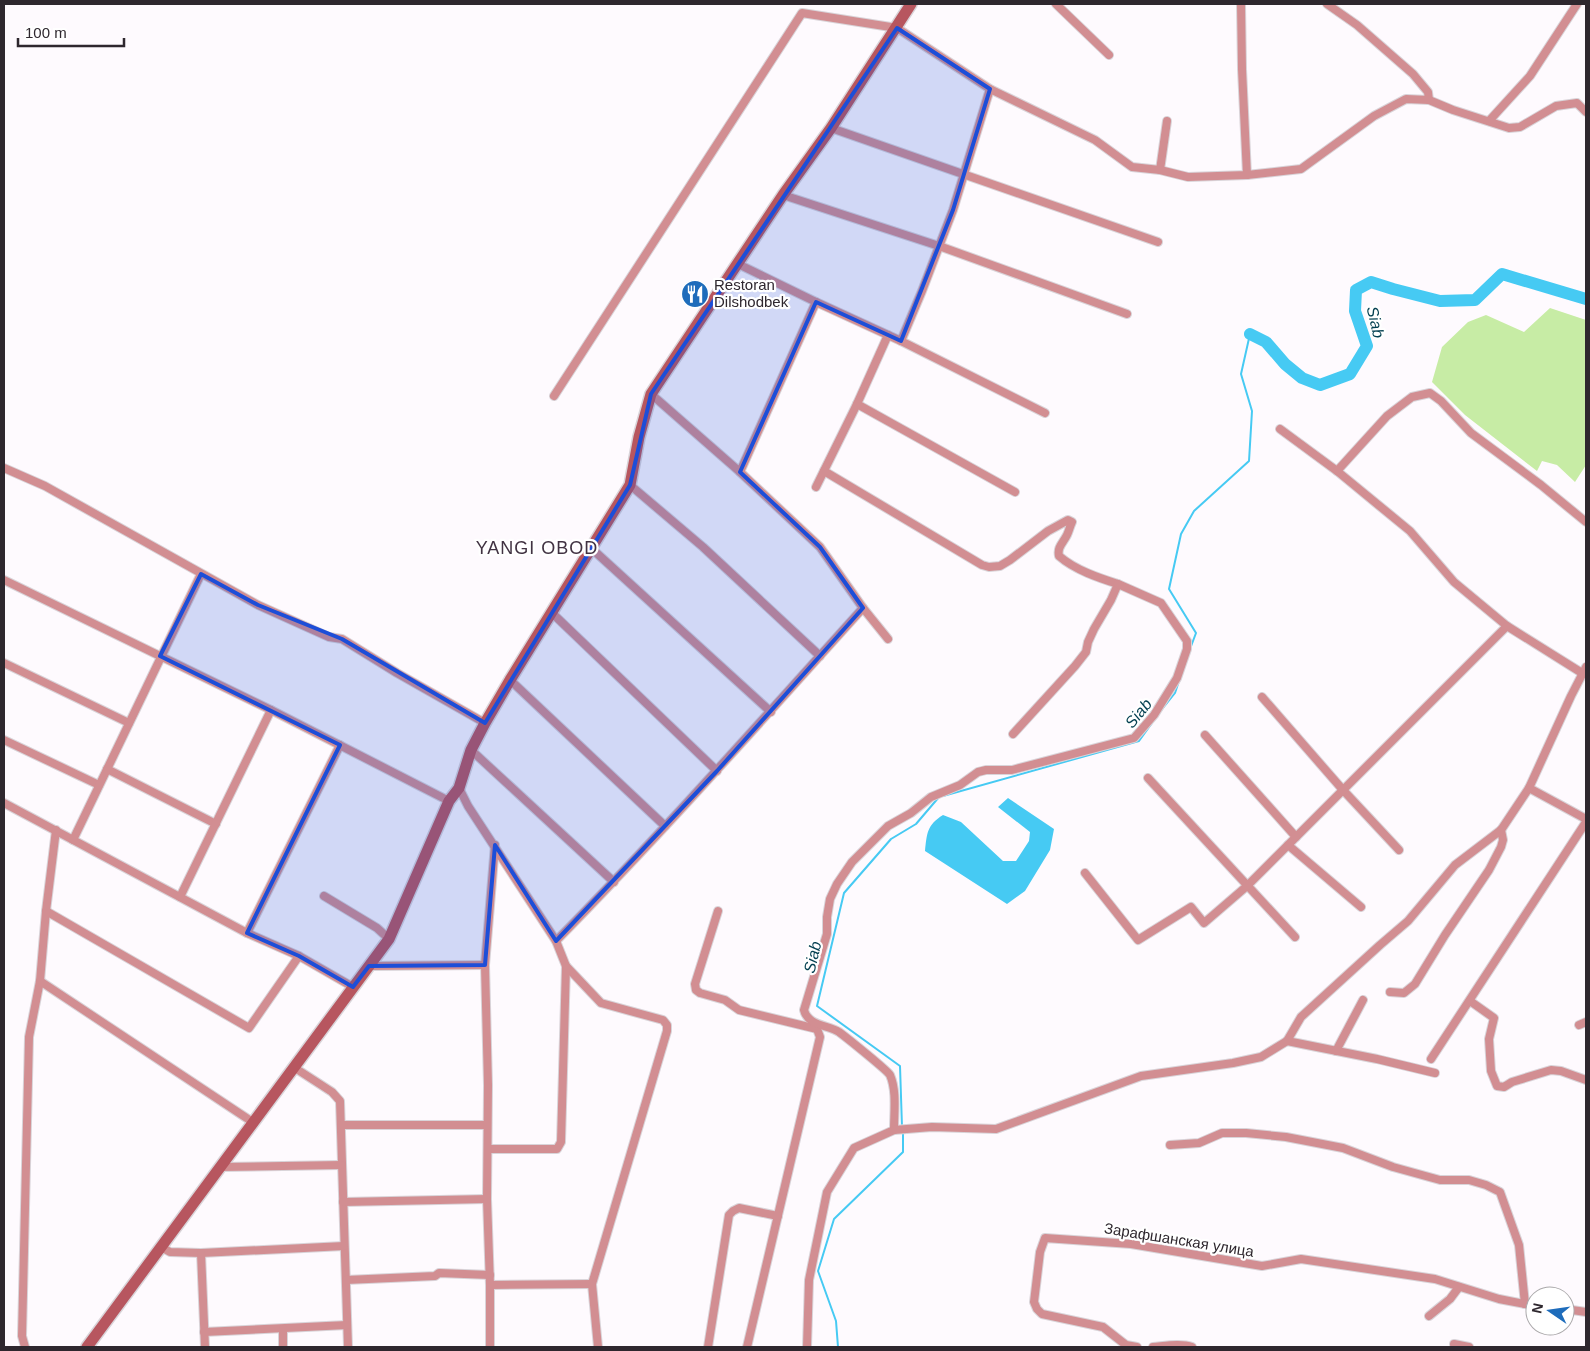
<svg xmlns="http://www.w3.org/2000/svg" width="1590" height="1351" font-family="Arial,sans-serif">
  <rect width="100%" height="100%" fill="#fefafe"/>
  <!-- green -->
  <path fill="#c7eca5" d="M 1550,308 L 1586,320 L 1586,465 L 1575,482 L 1557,465 L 1542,461 L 1537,471 L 1465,415 L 1432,382 L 1442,347 L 1468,322 L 1486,315 L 1524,332 Z"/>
  <!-- water -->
  <path fill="#46caf3" d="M 1008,798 L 1054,829 L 1050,850 L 1025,891 L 1007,904 L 925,851 C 927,833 927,825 943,815 L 961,822 L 1003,861 L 1016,861 L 1029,841 L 1030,832 L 998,807 Z"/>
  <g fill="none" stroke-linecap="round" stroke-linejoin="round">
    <!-- stream -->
    <g stroke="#46caf3" stroke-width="2">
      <path d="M 1190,649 L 1196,633 L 1169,589 L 1181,534 L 1194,511 L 1249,461 L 1252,411 L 1241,374 L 1250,334"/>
      <path d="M 1159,713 L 1175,693 L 1179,681"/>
      <path d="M 943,796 L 1139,741 L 1152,723"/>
      <path d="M 902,1127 L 900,1066 L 817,1006 L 844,893 L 891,839 L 916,824 L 939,797"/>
      <path d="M 838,1347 L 836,1321 L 818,1271 L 834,1219 L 903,1152 L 903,1131"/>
    </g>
    <!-- river -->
    <path stroke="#46caf3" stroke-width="12" d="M 1250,334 L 1266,342 L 1285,364 L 1302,378 L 1320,385 L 1350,374 L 1367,346 L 1355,311 L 1356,290 L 1371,282 L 1393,289 L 1440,301 L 1475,300 L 1502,274 L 1586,299"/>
    <!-- street casing -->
    <g stroke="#d9d4d9" stroke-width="10">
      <g id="street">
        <path d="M 1056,4 L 1109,55"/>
        <path d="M 1241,4 L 1242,69 L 1247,175"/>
        <path d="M 1327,4 L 1357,25 L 1413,74 L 1428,92 L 1429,100"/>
        <path d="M 1489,121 L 1530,76 L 1577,4"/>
        <path d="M 831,128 L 1158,242"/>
        <path d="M 1160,170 L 1167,121"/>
        <path d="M 783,195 L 939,246 L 1127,314"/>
        <path d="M 738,264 L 816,302 L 901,341 L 1045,413"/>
        <path d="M 901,341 L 922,291 L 953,210 L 990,89"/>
        <path d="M 651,394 L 740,472 L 820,547 L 863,608 L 888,639"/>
        <path d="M 554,396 L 802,13 L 897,28 L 990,89 L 1095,140 L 1132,167 L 1160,170 L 1188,177 L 1247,175 L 1301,169 L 1374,116 L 1406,99 L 1429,100 L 1453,110 L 1509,128 L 1520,127 L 1556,106 L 1577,103 L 1586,112"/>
        <path d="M 857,404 L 1015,492"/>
        <path d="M 1280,429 L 1337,471 L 1410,531 L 1454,582 L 1507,626"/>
        <path d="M 4,468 L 45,486 L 258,605 L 329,637 L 342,639 L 397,673 L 485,723"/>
        <path d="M 824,471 L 982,565 L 989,567 L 1000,566 L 1010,560 L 1048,531 L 1068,520 L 1072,522 C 1070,526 1069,531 1067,535 C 1063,543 1057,547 1059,556 C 1075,570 1099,578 1118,584 L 1111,600 L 1094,629 L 1088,642 L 1086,652 L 1075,666 L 1013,734"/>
        <path d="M 1337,471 L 1387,416 L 1412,397 L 1430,393 L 1441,401 L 1471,433 L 1541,485 L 1586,522"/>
        <path d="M 740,472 L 816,302"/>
        <path d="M 630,485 L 703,547 L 820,656"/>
        <path d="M 816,487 L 857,404 L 888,335"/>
        <path d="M 591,548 L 771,712"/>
        <path d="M 4,580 L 271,710 L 449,801"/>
        <path d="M 551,612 L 717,771"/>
        <path d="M 4,663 L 129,723"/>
        <path d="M 510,680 L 665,826"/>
        <path d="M 1262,697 L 1343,790 L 1399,850"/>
        <path d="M 1205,735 L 1296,837"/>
        <path d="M 4,740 L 99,785"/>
        <path d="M 471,750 L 614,882"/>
        <path d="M 107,769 L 216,824"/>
        <path d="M 1148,778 L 1295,937"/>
        <path d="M 459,788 L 468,806 L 556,941 L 566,966 L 561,1142 L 557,1149 L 488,1149"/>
        <path d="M 1529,788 L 1586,819"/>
        <path d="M 4,803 L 247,933 L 299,956 L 353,987"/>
        <path d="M 73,840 L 201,574"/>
        <path d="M 1288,845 L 1361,907"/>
        <path d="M 1085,873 L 1138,940 L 1191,907 L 1204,923 L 1247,886 L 1507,626 L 1582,673"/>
        <path d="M 324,896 L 377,928 L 389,939"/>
        <path d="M 180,897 L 271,710"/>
        <path d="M 46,911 L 249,1028 L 299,956"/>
        <path d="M 718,911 L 695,984 L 696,990 L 700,993 L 725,1000 L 739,1010 L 817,1029 L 820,1037 L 747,1347"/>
        <path d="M 247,933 L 340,745"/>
        <path d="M 556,941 C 662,833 762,720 863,608"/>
        <path d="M 369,966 L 485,965"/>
        <path d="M 566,966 L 601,1003 L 663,1020 L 667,1025 L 667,1031 L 592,1284 L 598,1347"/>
        <path d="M 40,981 L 254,1123"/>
        <path d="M 1390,992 L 1404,993 L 1415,984 L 1445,935 L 1489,870 L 1501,847 L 1503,840 L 1501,830"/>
        <path d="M 1470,1001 L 1494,1018 L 1489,1039 L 1491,1071 L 1497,1086 L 1504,1087 L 1512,1082 L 1551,1070 L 1561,1071 L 1586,1080"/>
        <path d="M 1579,1025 L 1586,1022"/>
        <path d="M 1287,1041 L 1377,1059 L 1435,1073"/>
        <path d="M 1336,1051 L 1363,1000"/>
        <path d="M 1431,1059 L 1586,822"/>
        <path d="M 295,1068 L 332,1092 L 340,1101 L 348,1347"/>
        <path d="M 341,1125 L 486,1125"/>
        <path d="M 894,1130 C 894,1112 897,1091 890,1075 C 887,1070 847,1038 839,1032 C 828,1025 808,1026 804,1010 L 827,934 L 827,917 L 830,899 L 837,884 L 852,862 L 888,826 L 911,813 L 931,797 L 960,785 L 978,772 L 986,770 L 1012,770 L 1134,738 L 1154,715 L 1177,678 L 1187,649 L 1187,641 L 1161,603 L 1118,584"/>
        <path d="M 1170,1145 L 1199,1143 L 1222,1133 L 1246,1133 L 1286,1137 L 1343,1148 L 1393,1167 L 1440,1180 L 1469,1180 L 1486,1185 L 1500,1192 L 1519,1245 L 1525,1304"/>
        <path d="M 221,1167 L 341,1165"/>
        <path d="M 343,1202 L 487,1199"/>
        <path d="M 161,1247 L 170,1252 L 201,1253 L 344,1246"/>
        <path d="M 201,1253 L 205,1347"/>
        <path d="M 346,1280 L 435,1276 L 439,1273 L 490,1275"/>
        <path d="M 490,1285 L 592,1284"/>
        <path d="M 1565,1309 L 1586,1312"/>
        <path d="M 1429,1316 L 1450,1299 L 1459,1287"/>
        <path d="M 204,1332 L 347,1325"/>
        <path d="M 1454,1344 L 1469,1347"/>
        <path d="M 25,1347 L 22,1336 L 29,1037 L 40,981 L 46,911 L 56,830"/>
        <path d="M 283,1347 L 283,1329"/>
        <path d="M 490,1347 L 490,1285 L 487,1199 L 488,1085 L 485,965 L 495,845"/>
        <path d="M 708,1347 L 729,1215 L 733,1211 L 739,1208 L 778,1216"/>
        <path d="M 807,1347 L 809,1280 L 827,1192 L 854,1148 L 894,1130 L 932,1127 L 996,1129 L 1141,1076 L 1233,1063 L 1261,1057 L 1287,1041 L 1301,1017 L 1380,945 L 1408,921 L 1455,865 L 1501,830 L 1529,788 L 1571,696 L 1586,667"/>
        <path d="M 1137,1347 L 1126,1345 L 1103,1327 L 1042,1314 L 1037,1309 L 1034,1302 L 1040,1252 L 1045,1238 L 1131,1244 L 1262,1266 L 1301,1259 L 1435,1279 L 1499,1299 L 1535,1306"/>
        <path d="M 1153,1347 C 1165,1346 1181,1343 1192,1347"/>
      </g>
    </g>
    <!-- secondary casing -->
    <g stroke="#d9d4d9" stroke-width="14">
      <path id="secondary" d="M 87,1347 L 389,939 L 449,801 L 459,788 L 471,750 L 485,723 L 510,680 L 630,485 L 639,437 L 651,394 L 783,195 L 831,128 L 911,4"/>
    </g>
    <!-- street -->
    <use href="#street" stroke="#d28e92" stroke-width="8"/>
    <!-- secondary -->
    <use href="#secondary" stroke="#b7565f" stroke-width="11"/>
  </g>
  <!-- marked area -->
  <path fill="#1d4ed8" fill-opacity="0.2" stroke="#1d4ed8" stroke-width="4" stroke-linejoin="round" d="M 897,28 L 990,89 L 953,210 L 901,341 L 816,302 L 740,472 L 820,547 L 863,608 L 717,771 L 556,941 L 495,845 L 485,965 L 369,966 L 353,987 L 299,956 L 247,933 L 340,745 L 160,656 L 201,574 L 258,605 L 342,639 L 485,723 L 630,485 L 651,394 Z"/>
  <!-- icons -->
  <defs>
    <g id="restaurant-disc" transform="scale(1.4375)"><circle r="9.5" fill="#1e6cbb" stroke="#fff"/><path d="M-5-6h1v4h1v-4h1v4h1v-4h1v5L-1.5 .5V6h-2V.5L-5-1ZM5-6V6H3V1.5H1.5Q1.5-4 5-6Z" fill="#fff"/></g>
  </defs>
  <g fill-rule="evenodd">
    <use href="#restaurant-disc" x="695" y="294"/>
  </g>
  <g text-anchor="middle" stroke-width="4.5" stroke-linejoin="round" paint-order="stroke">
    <!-- poi labels -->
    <g font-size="15" fill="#2e272e" stroke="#fff" text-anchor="start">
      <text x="714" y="290">Restoran<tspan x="714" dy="17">Dilshodbek</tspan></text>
    </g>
    <!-- street labels -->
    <g font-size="15" fill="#2e272e" stroke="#fff">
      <text transform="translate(1179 1240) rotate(9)" y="5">Зарафшанская улица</text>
    </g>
    <!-- water labels -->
    <g font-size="16" font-style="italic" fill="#033f50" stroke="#fff">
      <text transform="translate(1376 322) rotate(77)" y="6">Siab</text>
      <text transform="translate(1138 713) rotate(-51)" y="6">Siab</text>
      <text transform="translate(812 957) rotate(-77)" y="6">Siab</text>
    </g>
    <!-- quarter labels -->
    <g font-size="18" letter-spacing="1" fill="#413242" stroke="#fff">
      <text x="537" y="554">YANGI OBOD</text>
    </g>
  </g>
  <!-- border -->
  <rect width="1590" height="1351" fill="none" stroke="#2e272e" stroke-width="10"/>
  <!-- north arrow -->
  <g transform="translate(1550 1311) rotate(283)"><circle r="24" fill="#ffffff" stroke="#aba9ab"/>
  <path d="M0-4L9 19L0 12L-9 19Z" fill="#1e6cbb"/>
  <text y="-8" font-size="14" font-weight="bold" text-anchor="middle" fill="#2e272e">N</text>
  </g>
  <!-- scale -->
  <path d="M18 38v8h106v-8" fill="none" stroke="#2e272e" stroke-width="2.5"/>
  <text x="25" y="38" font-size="15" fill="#2e272e" stroke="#ffffff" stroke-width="4" paint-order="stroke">100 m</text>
</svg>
